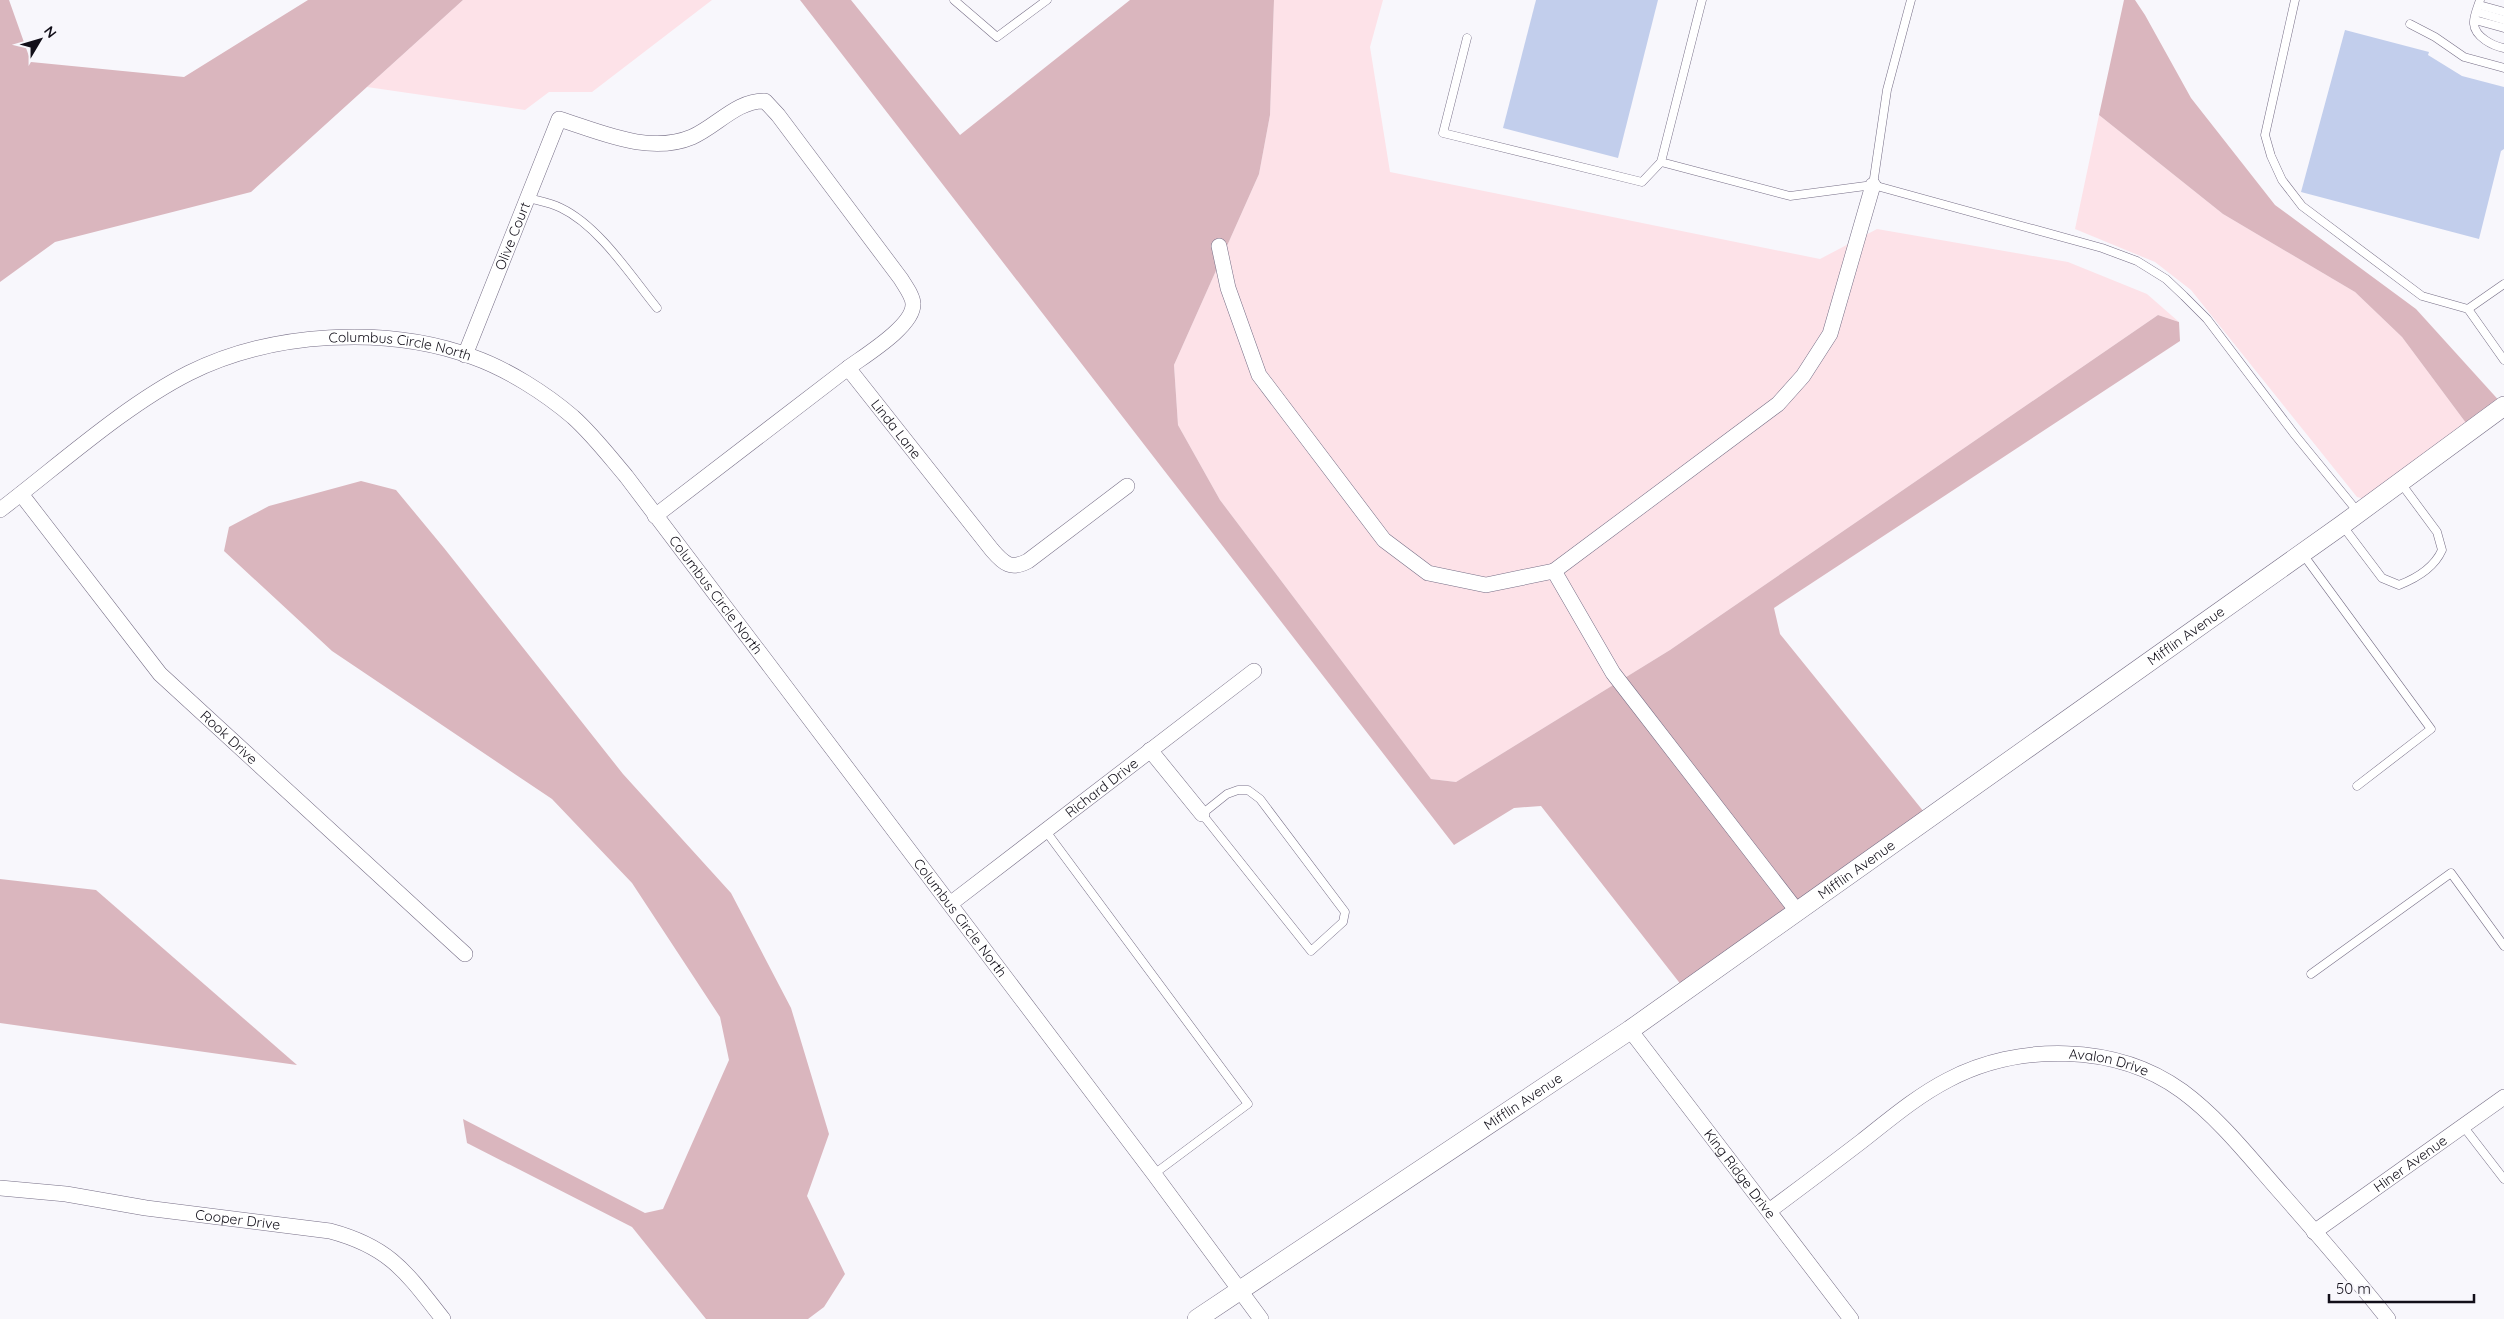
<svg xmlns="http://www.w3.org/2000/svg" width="2504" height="1319" font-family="Quicksand,sans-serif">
  <rect width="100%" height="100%" fill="#f8f7fc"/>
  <!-- green -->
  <g fill="#fde2e8">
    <path d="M 463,0 L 712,0 L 592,92 L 549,92 L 525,110 L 367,87 Z"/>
    <path d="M 1274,0 L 1383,0 L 1370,47 L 1390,172 L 1820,259 L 1877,229 L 2068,262 L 2147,294 L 2179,322 L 2158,315 L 1670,650 L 1456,782 L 1431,779 L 1220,500 L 1178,425 L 1174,365 L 1259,174 L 1270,115 Z"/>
    <path d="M 2099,115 L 2223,214 L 2355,292 L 2402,337 L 2469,427 L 2369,500 L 2357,497 L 2191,290 L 2155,262 L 2075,229 Z"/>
  </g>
  <!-- forest -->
  <g fill="#dab6be">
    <path d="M 0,0 L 9,0 L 31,62 L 184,77 L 308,0 L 463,0 L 251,192 L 55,242 L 0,282 Z"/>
    <path d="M 800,0 L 851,0 L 960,135 L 1130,0 L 1274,0 L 1270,115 L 1259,174 L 1174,365 L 1178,425 L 1220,500 L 1431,779 L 1456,782 L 1670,650 L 2158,315 L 2179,322 L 2180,341 L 1774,608 L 1780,634 L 1924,812 L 1682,986 L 1541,806 L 1514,808 L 1454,845 Z"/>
    <path d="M 2124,0 L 2135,0 L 2145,15 L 2191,98 L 2275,205 L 2416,309 L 2503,405 L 2469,427 L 2402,337 L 2355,292 L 2223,214 L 2099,115 Z"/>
    <path d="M 361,481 L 396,490 L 444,548 L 623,774 L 731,893 L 791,1008 L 829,1134 L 807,1196 L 845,1274 L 824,1307 L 808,1319 L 706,1319 L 632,1227 L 467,1143 L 463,1119 L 645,1213 L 663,1209 L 729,1060 L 720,1017 L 632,883 L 552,799 L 332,651 L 224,551 L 229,527 L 269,506 Z"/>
    <path d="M 0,879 L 96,890 L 297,1065 L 0,1023 Z"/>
  </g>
  <!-- building -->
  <g fill="#c2ceec">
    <path d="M 1536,0 L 1658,0 L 1618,158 L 1503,128 Z"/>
    <path d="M 2345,30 L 2429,52 L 2428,55 L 2462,76 L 2504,87 L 2504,149 L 2501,151 L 2479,239 L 2301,192 Z"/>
  </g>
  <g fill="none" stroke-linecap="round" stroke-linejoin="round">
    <!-- service casing -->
    <g stroke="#766e86" stroke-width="9">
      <g id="service">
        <path d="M 954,0 L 997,37 L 1047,0"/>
        <path d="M 1702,0 L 1661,162 L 1790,196 L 1873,185 L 2102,248 L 2137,261 L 2166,279 L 2184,296 L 2207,319 L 2295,435 L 2358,512"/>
        <path d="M 2295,0 L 2265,135 L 2271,156 L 2282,180 L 2302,206 L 2422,296 L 2468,309 L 2504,360"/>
        <path d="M 2480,0 C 2478,7 2473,17 2474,24 C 2475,37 2493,46 2504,48"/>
        <path d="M 2479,5 L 2504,12"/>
        <path d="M 2477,12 L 2504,20"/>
        <path d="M 2475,20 L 2504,28"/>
        <path d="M 2410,24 L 2435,37 L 2464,57 L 2504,68"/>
        <path d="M 1467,38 L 1443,133 L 1642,182 L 1661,162"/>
        <path d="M 1873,185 L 1887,90 L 1911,0"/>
        <path d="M 528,198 C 539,201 551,203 561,208 C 599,226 631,276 657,308"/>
        <path d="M 2468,309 L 2504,284"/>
        <path d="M 2342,525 L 2382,578 L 2399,585 C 2417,578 2434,568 2442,550 L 2437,532 L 2400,482"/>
        <path d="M 2302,553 L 2431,729 L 2357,786"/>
        <path d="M 1238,790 L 1248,790 L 1260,799 L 1345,912 L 1343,922 L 1311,951 L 1202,814 L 1227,794 Z"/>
        <path d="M 1045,830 L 1248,1104 L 1154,1174"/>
        <path d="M 2311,974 L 2451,873 L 2504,946"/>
        <path d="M 2463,1126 L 2504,1179"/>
      </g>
    </g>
    <!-- minor casing -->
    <g stroke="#766e86" stroke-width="16">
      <g id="minor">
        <path d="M 1219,246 L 1228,288 L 1259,375 L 1384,540 L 1428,573 L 1486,585 L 1554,571 L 1613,673 L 1797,911"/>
        <path id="s1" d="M 465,355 L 559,119 C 601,132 649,155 692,137 C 717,126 737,100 765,101 L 778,115 L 901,279 C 905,286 913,296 913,304 C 914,326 864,356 848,368"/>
        <path id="s2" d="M 21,494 L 160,674 L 465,954"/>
        <path id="s3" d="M 0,510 C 59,465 124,406 189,373 C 271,332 387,325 473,357 C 507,369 545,393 573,417 C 593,435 609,456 626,476 L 1154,1174 L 1261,1319"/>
        <path id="s4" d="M 655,516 L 848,368 L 992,550 C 1004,564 1011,570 1028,561 L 1127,486"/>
        <path d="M 1554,571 L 1778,404 L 1803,376 L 1830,334 L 1873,185"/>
        <path d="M 1150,750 L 1202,814"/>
        <path id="s5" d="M 950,904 L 1254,671"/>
        <path id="s6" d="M 1630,1030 L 1851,1319"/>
        <path id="s7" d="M 0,1188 L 66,1194 L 146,1208 L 330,1231 C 390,1247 406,1272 443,1319"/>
        <path id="s8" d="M 1769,1211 C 1800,1188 1832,1164 1862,1141 C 1890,1119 1917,1096 1948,1080 C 2018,1043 2116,1043 2182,1091 C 2220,1119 2250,1158 2282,1194 C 2318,1235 2354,1276 2388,1319"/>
        <path id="s9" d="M 2314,1232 L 2504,1097"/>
      </g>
    </g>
    <!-- tertiary casing -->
    <g stroke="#766e86" stroke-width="20">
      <g id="tertiary">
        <path id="s10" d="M 1197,1319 L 1630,1030 L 2342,525 L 2504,406"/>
      </g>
    </g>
    <!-- service -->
    <use href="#service" stroke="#fff" stroke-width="8"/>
    <!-- minor -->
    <use href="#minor" stroke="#fff" stroke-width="15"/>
    <!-- tertiary -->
    <use href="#tertiary" stroke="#fff" stroke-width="19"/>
  </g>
  <g text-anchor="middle" stroke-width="4.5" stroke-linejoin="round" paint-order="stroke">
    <!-- street labels -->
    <g font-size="14" fill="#120f19" stroke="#f8f7fc">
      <text dy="5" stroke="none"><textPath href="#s1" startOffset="128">Olive Court</textPath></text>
      <text dy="5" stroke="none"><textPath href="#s3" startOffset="451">Columbus Circle North</textPath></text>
      <text dy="5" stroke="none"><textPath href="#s4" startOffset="321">Linda Lane</textPath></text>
      <text dy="5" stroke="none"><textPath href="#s3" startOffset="871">Columbus Circle North</textPath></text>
      <text dy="5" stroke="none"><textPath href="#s10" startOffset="1202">Mifflin Avenue</textPath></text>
      <text dy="5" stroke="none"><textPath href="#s2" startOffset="321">Rook Drive</textPath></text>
      <text dy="5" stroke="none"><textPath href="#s5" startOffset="191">Richard Drive</textPath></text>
      <text dy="5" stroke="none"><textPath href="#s10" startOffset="798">Mifflin Avenue</textPath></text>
      <text dy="5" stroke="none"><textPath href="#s3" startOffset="1276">Columbus Circle North</textPath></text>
      <text dy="5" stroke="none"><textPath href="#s8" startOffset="388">Avalon Drive</textPath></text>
      <text dy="5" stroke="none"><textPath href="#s10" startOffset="392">Mifflin Avenue</textPath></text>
      <text dy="5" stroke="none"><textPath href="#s9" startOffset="118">Hiner Avenue</textPath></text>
      <text dy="5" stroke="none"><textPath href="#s6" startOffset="181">King Ridge Drive</textPath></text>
      <text dy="5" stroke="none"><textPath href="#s7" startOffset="240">Cooper Drive</textPath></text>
    </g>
  </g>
  <!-- north arrow -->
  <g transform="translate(40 40) rotate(52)" stroke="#f8f7fc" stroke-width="4" paint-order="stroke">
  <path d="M0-4L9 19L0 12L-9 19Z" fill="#120f19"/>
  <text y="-8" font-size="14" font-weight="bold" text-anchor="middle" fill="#120f19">N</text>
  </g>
  <!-- scale -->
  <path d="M2329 1294v8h145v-8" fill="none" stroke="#120f19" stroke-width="2.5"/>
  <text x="2336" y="1294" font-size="15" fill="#120f19" stroke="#f8f7fc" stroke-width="4" paint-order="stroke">50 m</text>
</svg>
